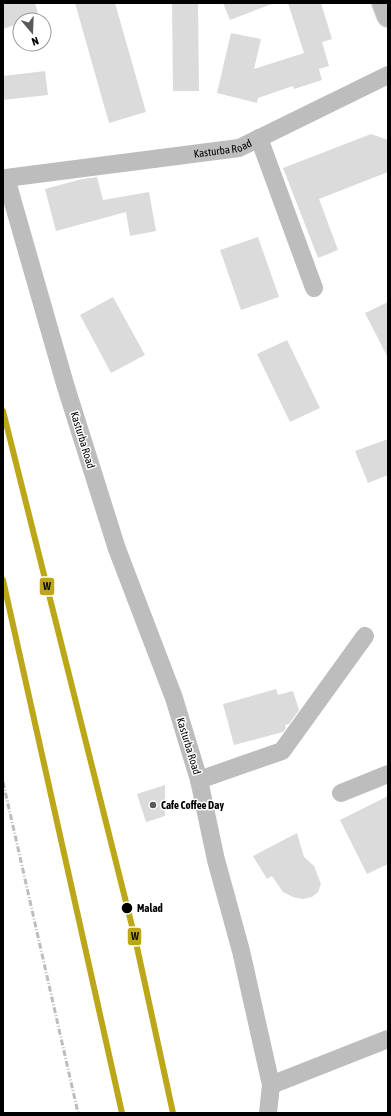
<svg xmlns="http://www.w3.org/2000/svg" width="391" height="1116" font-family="'Asap Condensed',sans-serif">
  <rect width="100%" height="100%" fill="#fff"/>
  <!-- building -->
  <g fill="#dbdbdb">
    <path d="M 3,3 L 35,3 L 39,17 L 30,20 L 20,20 L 20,23 L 3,29 Z"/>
    <path d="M 75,3 L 115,3 L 146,112 L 109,123 Z"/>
    <path d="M 172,3 L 198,3 L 199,91 L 173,91 Z"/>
    <path d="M 223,3 L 272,3 L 272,4 L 230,20 Z"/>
    <path d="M 288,3 L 321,3 L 332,39 L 322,42 L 329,66 L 319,69 L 322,80 L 294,89 L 293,86 L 258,98 L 257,103 L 217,93 L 231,33 L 261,39 L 254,69 L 304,53 Z"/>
    <path d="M 45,71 L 48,95 L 3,100 L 3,76 Z"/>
    <path d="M 371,134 L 388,140 L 388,172 L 319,199 L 338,250 L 318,258 L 283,168 Z"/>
    <path d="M 97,177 L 103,200 L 149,192 L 156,231 L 130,236 L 126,212 L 56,231 L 45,189 L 82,179 Z"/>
    <path d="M 258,237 L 279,297 L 241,310 L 220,250 Z"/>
    <path d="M 113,297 L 145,355 L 111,373 L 80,315 Z"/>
    <path d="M 388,302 L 388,358 L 365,313 Z"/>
    <path d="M 287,340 L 320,408 L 290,422 L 257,354 Z"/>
    <path d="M 388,439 L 388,475 L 368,483 L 355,451 Z"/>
    <path d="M 276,689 L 278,695 L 293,691 L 299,710 L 289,724 L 285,725 L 286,728 L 283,732 L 234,745 L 223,704 Z"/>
    <path d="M 165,785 L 165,816 L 146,822 L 137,794 Z"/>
    <path d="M 388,796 L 388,864 L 367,874 L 340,820 Z"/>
    <path d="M 297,833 L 304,857 L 314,866 L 321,884 L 318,892 L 312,897 L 303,899 L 293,897 L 283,892 L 272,876 L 267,879 L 253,856 Z"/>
  </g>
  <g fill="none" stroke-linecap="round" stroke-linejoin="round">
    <!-- major casing -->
    <g stroke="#dbdbdb" stroke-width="24">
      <path id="major" d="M 383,3 L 388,16"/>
    </g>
    <!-- minor -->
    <g stroke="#bdbdbd" stroke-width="18">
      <path d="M 259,138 L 314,288"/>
      <path d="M 199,780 L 282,751 L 365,636"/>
      <path d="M 341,793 L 388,774"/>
      <path d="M 271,1085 L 388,1039"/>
      <path id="s1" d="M 268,1113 L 271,1085 L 241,951 L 216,860 L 199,780 L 174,698 L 117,549 L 65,384 L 6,178 L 239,148 L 388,75"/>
    </g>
    <!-- major -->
    <use href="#major" stroke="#bdbdbd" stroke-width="22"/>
    <!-- rail -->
    <path stroke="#bdbdbd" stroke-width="3" stroke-dasharray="6 2 1 2" stroke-linecap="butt" d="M 3,782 L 78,1113"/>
    <!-- rail-1 casing -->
    <g stroke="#fff" stroke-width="9">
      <g id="rail-1">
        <path d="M 3,411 L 135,938 L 173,1113"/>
        <path d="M 3,580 L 122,1113"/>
      </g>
    </g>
    <!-- rail-1 -->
    <use href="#rail-1" stroke="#bca619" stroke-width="6"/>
  </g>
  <!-- markers -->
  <circle fill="#595959" stroke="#fff" stroke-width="1.5" cx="153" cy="805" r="4"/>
  <circle fill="#000" stroke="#fff" stroke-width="1.5" cx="127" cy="908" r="6"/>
  <g text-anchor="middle" stroke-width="3" stroke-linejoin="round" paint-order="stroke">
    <!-- street labels -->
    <g font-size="11" fill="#000" stroke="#fff">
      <text dy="4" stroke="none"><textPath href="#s1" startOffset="1193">Kasturba Road</textPath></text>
      <text transform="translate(83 440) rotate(73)" y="4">Kasturba Road</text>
      <text transform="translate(189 746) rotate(73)" y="4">Kasturba Road</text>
    </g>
    <!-- poi labels -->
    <g font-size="11" font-weight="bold" fill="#000" stroke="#fff" text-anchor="start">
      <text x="161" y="809">Cafe Coffee Day</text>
    </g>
    <!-- stop labels -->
    <g font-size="11" font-weight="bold" fill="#000" stroke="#fff" text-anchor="start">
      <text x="137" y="912">Malad</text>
    </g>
  </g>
  <g stroke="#fff" stroke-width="1.5">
    <rect x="39" y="577" width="16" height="19" rx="4" fill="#bca619"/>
    <rect x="127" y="927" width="15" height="19" rx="4" fill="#bca619"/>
  </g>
  <g font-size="11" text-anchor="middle" font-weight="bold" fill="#111">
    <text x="47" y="590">W</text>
    <text x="135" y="940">W</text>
  </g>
  <!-- border -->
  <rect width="391" height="1116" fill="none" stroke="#000000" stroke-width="8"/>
  <!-- north arrow -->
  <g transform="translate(32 32) rotate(161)"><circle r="19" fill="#ffffff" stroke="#999999"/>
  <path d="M0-3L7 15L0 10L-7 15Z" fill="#595959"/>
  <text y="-6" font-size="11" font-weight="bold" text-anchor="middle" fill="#000000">N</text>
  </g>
</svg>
